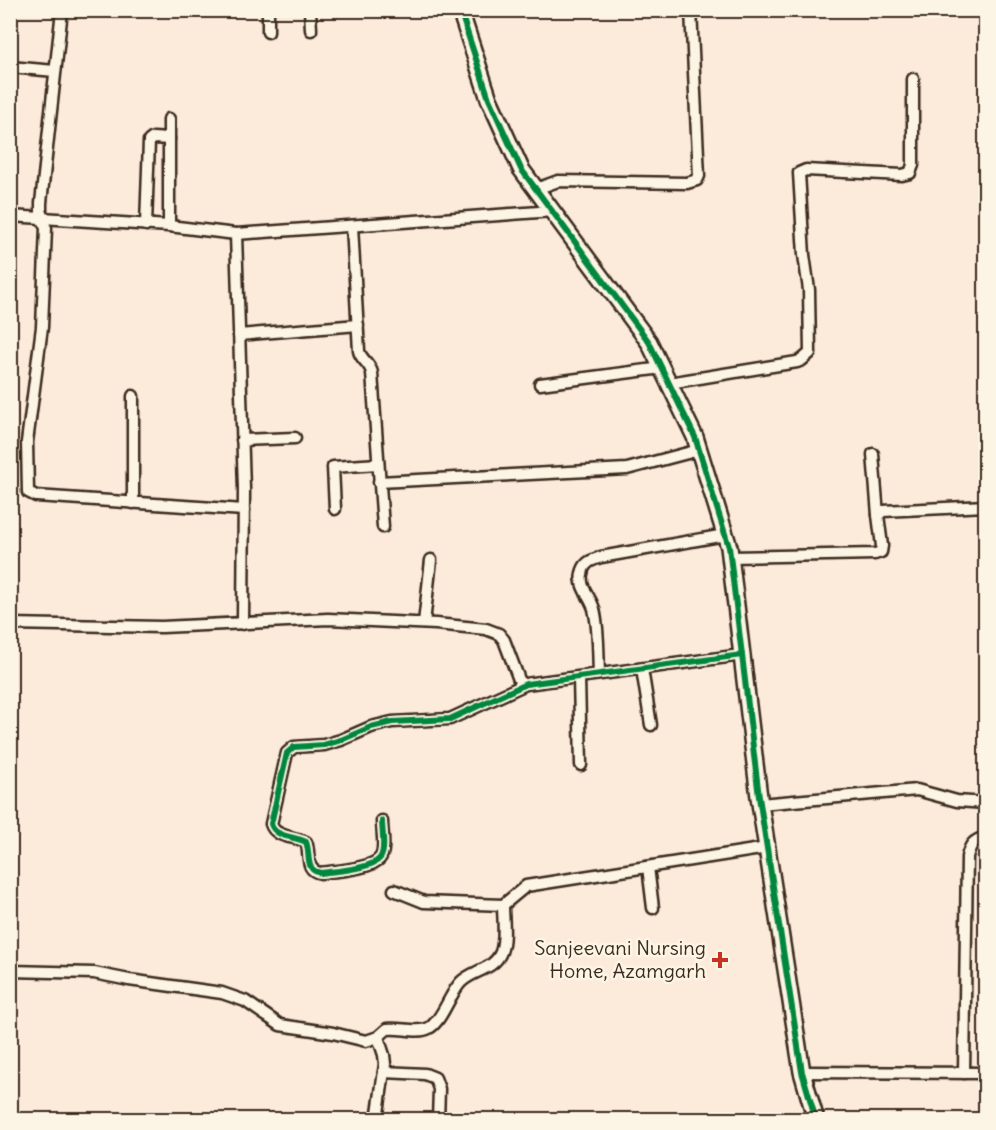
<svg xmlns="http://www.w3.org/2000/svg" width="996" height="1130" font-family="Delius,sans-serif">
  <rect width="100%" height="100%" fill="#fcebdb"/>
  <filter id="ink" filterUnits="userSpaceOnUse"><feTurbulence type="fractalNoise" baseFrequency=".0167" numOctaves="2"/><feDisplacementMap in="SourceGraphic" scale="12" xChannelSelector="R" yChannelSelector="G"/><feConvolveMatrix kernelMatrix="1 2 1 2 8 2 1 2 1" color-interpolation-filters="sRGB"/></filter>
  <g filter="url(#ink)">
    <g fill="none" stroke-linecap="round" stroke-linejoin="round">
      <!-- street casing -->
      <g stroke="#3b2a1e" stroke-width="15">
        <g id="street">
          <path d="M 62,10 L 41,203 L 41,218 L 46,228 L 42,327 L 27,442 L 28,492 L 36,496 L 244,510"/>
          <path d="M 268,10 L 268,32"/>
          <path d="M 310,10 L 311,30"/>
          <path d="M 10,67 L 55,71"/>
          <path d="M 536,189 L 558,181 L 687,183 L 697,180 L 699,176 L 691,10"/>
          <path d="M 10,216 L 169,226 L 236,234 L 553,211"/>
          <path d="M 146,225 L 149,141 L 153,138 L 169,139"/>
          <path d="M 169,226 L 169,119"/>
          <path d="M 352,226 L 359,351 C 361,360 370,363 372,373 L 383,527"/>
          <path d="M 236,234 L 244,489 L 243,624"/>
          <path d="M 239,335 L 358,325"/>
          <path d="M 669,383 L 797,362 L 802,360 L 810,353 L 809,290 L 804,255 L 799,173 L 806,170 L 902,175 L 910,173 L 913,165 L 913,79"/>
          <path d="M 540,384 L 662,368"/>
          <path d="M 133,396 L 133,503"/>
          <path d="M 242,440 L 295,438"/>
          <path d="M 873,454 L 878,515"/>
          <path d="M 379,482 L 627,469 L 699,450"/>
          <path d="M 335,509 L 333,467 L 378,464"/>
          <path d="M 730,557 L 875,554 L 881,552 L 882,546 L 878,515 L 883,511 L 986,506"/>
          <path d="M 424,623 L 431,560"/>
          <path d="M 10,624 L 162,627 L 328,619 L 436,624 L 486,629 L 499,634 L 504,640 L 521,685"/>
          <path d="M 642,669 L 651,725"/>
          <path d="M 599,674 C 598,653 599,629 594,609 C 590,595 577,586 583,570 C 586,561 593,560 601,557 L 725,535"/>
          <path d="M 579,678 L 581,765"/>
          <path d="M 760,804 L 917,790 L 957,801 L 986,803"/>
          <path d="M 382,821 C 382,831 386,851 380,858 C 372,869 334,871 321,873 C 304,871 311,854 306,842 C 295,836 275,838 271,824 L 287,753 L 294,747 L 324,745 L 341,740 L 371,727 L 392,722 L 450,719 L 526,684 L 742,655"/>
          <path d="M 648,867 L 653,908"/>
          <path d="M 394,890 L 424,902 L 503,905 L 526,886 L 767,848"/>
          <path d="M 10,971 L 94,973 L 129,980 L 222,993 L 245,1001 L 280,1025 L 333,1033 L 366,1041 L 378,1037 L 387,1029 C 400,1027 418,1034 429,1028 C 442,1021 450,993 461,982 C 473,970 494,970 501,952 C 506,938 503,919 503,905"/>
          <path d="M 384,1072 L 425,1074 L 435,1078 L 439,1089 L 438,1120"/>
          <path d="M 802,1072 L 986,1073"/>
          <path d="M 964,1073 L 967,857 C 970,845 973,840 986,837"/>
          <path d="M 377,1120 L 385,1064 L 384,1055 L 378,1037"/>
        </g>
      </g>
      <!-- secondary casing -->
      <g stroke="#3b2a1e" stroke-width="20">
        <path id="secondary" d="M 460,10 L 489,99 L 521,169 L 649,342 L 695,437 L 729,547 L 759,797 L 802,1072 L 816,1120"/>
      </g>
      <!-- street -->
      <use href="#street" stroke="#fcf5e5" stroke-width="10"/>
      <!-- secondary -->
      <use href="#secondary" stroke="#fcf5e5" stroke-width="15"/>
      <!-- cycleway casing -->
      <g stroke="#fcf5e5" stroke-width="10">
        <g id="cycleway">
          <path d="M 460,10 L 489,99 L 521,169 L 649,342 L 695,437 L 729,547 L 759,797 L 802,1072 L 816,1120"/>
          <path d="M 382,821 C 382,831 386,851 380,858 C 372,869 334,871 321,873 C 304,871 311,854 306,842 C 295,836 275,838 271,824 L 287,753 L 294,747 L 324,745 L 341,740 L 371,727 L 392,722 L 450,719 L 526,684 L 742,655"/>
        </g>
      </g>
      <!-- cycleway -->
      <use href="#cycleway" stroke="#00873e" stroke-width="6"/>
    </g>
  </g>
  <!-- markers -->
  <path fill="#c8321e" stroke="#fcf5e5" stroke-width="2" d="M717 951h6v6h6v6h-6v6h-6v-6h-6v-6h6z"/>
  <g text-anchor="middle" stroke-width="5" stroke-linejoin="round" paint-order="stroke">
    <!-- poi labels -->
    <g font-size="20" fill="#3b2a1e" stroke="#fcf5e5" text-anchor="end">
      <text x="706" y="955">Sanjeevani Nursing<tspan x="706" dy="23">Home, Azamgarh</tspan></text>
    </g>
  </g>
  <!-- margin -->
  <rect width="996" height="1130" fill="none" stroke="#fcf5e5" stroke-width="36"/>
  <rect x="18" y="18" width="960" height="1094" fill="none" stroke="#3b2a1e" stroke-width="2" filter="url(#ink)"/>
</svg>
